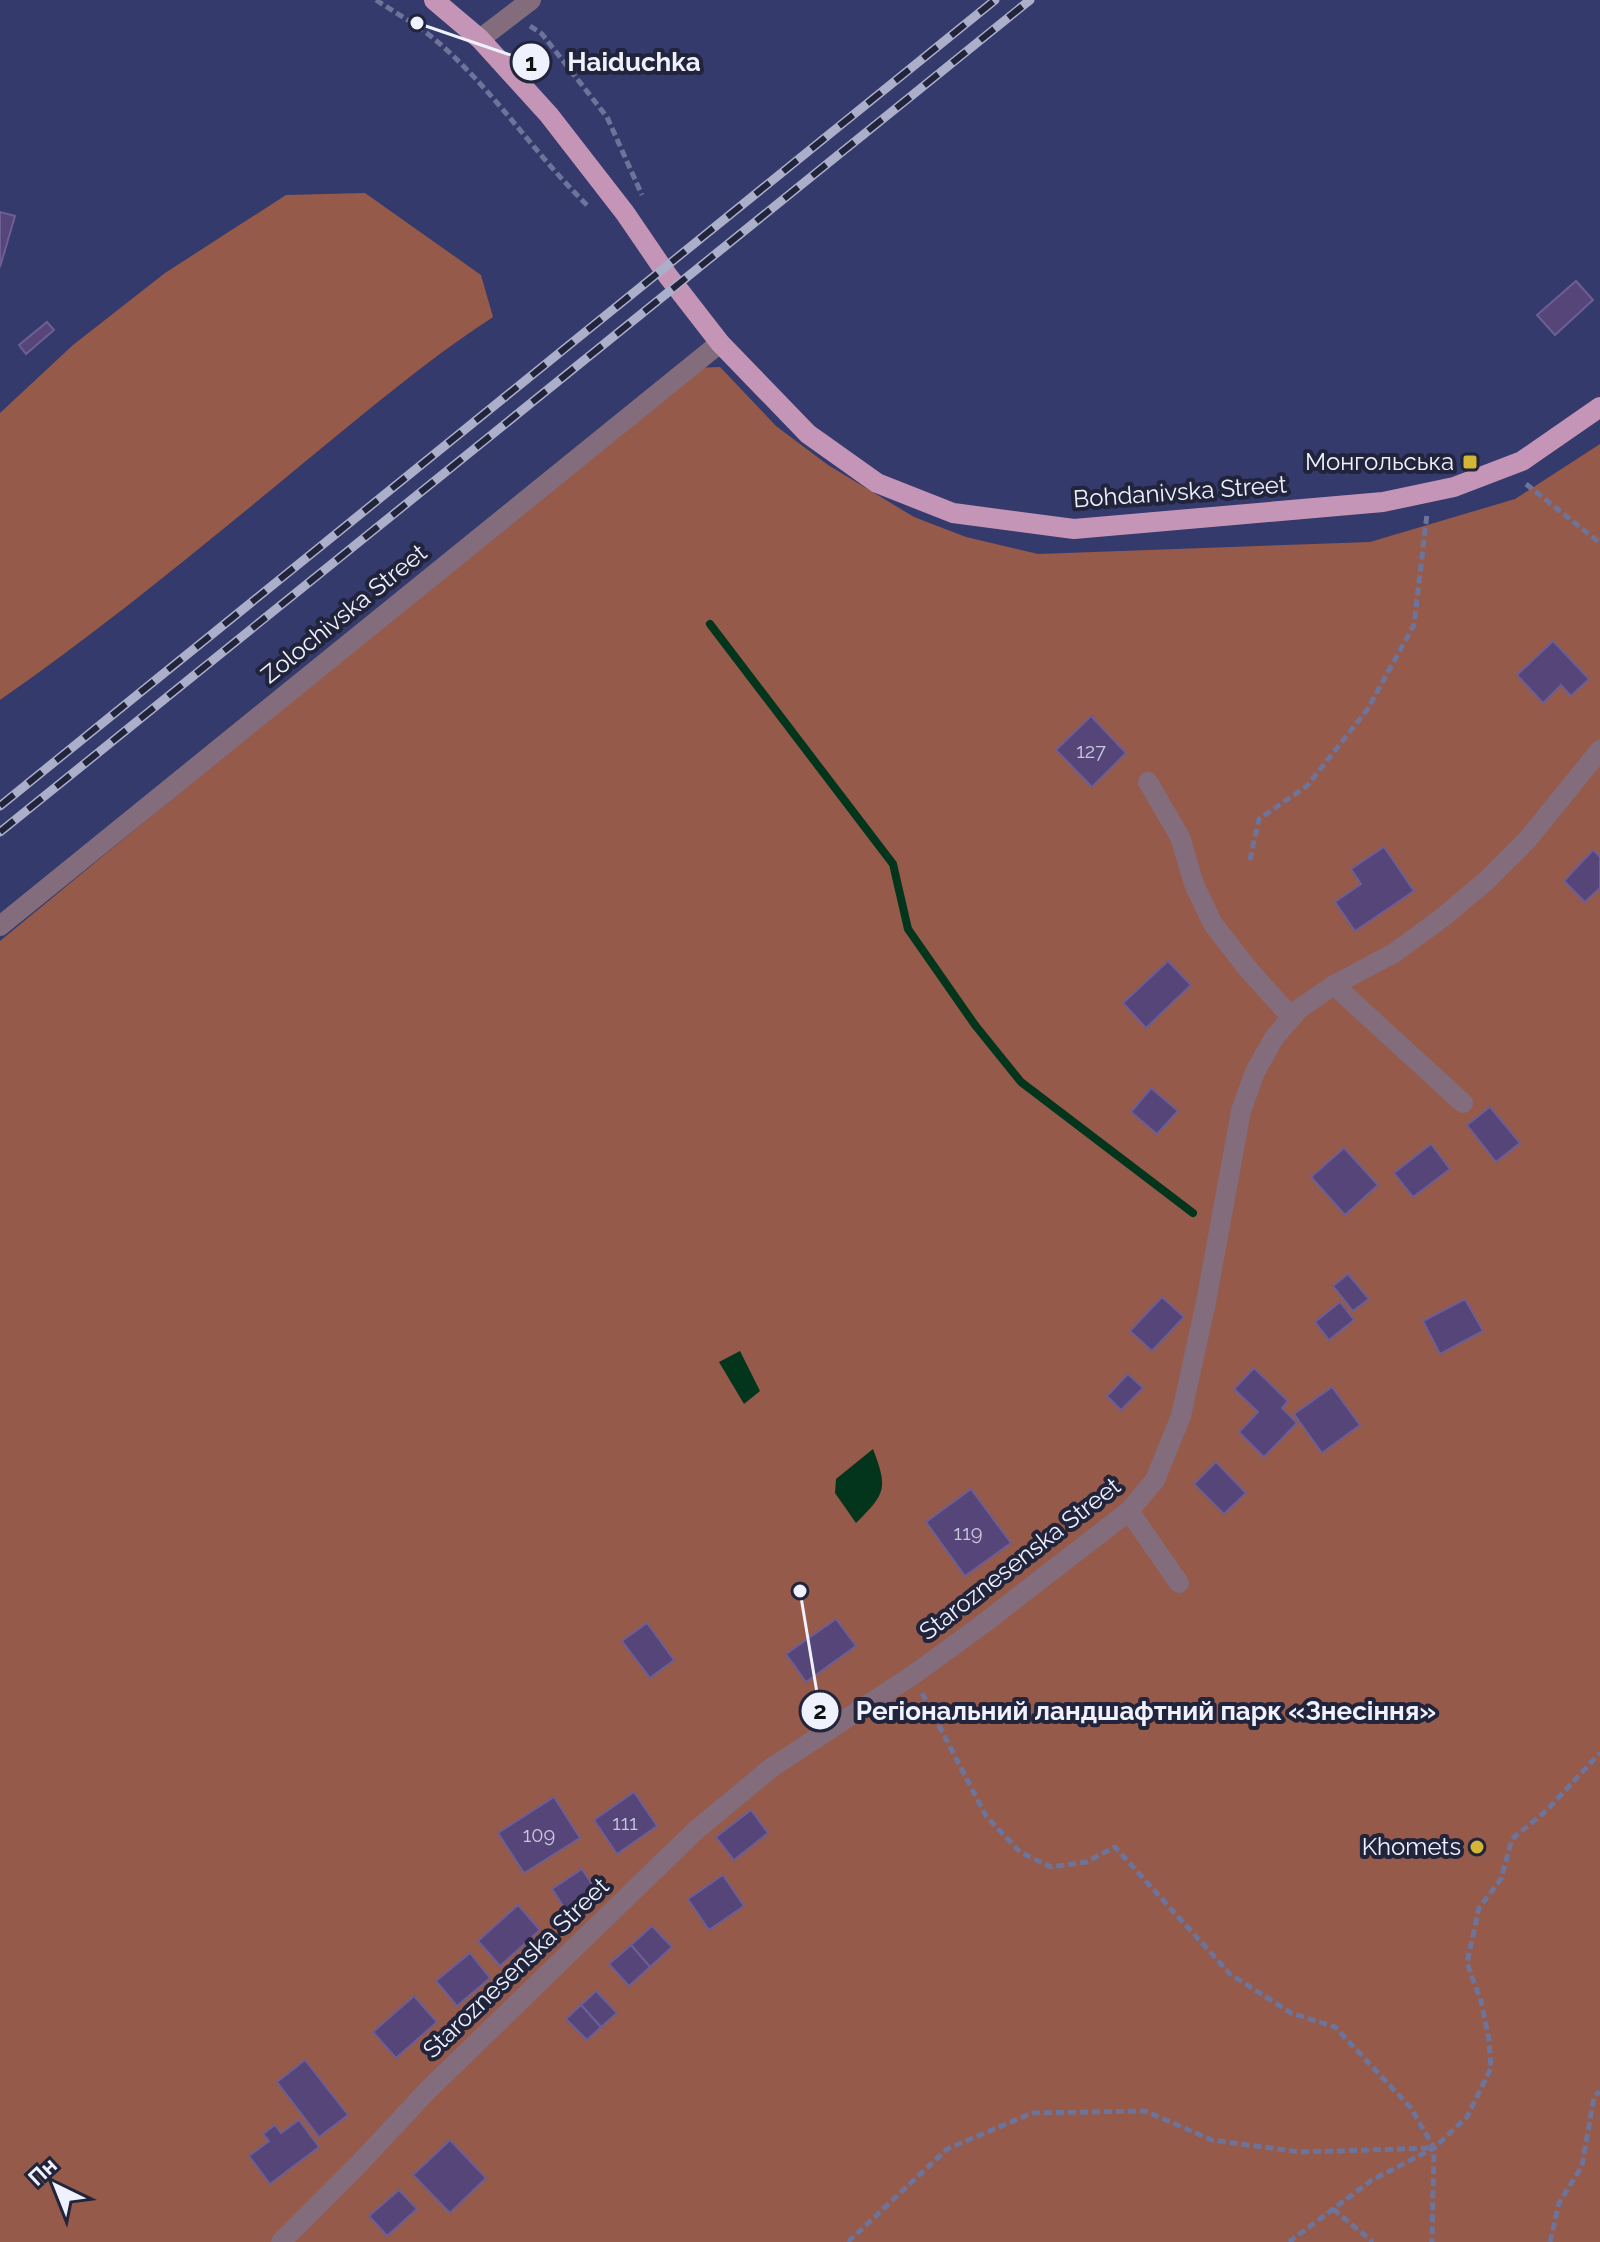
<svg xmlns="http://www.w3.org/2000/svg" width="1600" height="2242" font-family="Raleway,sans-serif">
  <rect width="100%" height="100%" fill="#343a6c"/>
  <!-- green -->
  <g fill="#955a49">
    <path d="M 365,193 L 481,275 L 493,317 C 425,361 364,414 301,465 C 203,546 105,627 0,700 L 0,413 L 73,345 L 165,273 L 286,195 Z"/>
    <path d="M 720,367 L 776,426 L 828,465 L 914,517 L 966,537 L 1038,554 L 1370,542 L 1515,499 L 1600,444 L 1600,2242 L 0,2242 L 0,941 L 694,368 Z"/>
  </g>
  <!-- water -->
  <g fill="#02351c">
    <path d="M 740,1351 L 760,1391 L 744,1404 L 719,1362 Z"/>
    <path d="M 873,1449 C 888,1489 886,1493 856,1523 L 835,1493 L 836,1479 Z"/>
  </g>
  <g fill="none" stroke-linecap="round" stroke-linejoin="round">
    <!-- stream -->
    <path stroke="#02351c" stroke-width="8" d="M 710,624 L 893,864 L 908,929 L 975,1025 L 1021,1082 L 1193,1213"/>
  </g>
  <!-- building -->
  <g fill="#554579" stroke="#6d5e94" stroke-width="2">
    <path d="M 0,212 L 15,216 L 0,267 Z"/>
    <path d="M 1576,281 L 1593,300 L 1555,335 L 1537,315 Z"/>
    <path d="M 47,322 L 54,330 L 26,354 L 19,345 Z"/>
    <path d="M 1553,641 L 1589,679 L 1571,696 L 1561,685 L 1543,703 L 1517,675 Z"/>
    <path d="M 1091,716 L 1126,753 L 1092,787 L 1056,750 Z"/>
    <path d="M 1384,847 L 1414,891 L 1355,931 L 1335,902 L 1361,884 L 1351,869 Z"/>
    <path d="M 1593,850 L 1600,857 L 1600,888 L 1585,902 L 1564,881 Z"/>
    <path d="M 1168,961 L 1191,985 L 1146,1028 L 1123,1003 Z"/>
    <path d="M 1151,1088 L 1178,1111 L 1157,1134 L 1131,1112 Z"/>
    <path d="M 1490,1107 L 1520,1143 L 1496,1162 L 1467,1125 Z"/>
    <path d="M 1431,1144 L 1450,1169 L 1413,1197 L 1394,1173 Z"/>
    <path d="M 1344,1148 L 1378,1185 L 1345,1215 L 1311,1177 Z"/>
    <path d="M 1348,1274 L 1369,1299 L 1353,1311 L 1333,1286 Z"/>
    <path d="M 1162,1297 L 1184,1317 L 1152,1351 L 1130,1331 Z"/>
    <path d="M 1465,1299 L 1483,1331 L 1440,1354 L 1423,1321 Z"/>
    <path d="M 1340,1302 L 1354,1320 L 1329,1340 L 1315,1322 Z"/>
    <path d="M 1254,1368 L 1288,1401 L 1282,1408 L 1297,1423 L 1264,1457 L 1239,1432 L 1258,1412 L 1234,1389 Z"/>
    <path d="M 1128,1374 L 1143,1388 L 1121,1410 L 1107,1396 Z"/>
    <path d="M 1332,1387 L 1360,1425 L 1322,1453 L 1294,1414 Z"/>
    <path d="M 1216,1462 L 1246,1493 L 1224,1514 L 1194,1484 Z"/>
    <path d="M 971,1489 L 1011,1543 L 965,1576 L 926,1522 Z"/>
    <path d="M 836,1619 L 856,1646 L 806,1682 L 786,1654 Z"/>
    <path d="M 647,1623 L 674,1660 L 650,1678 L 622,1641 Z"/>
    <path d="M 634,1792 L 657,1826 L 617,1854 L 594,1820 Z"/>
    <path d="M 554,1797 L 580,1838 L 524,1873 L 498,1833 Z"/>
    <path d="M 751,1810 L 768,1833 L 734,1860 L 716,1837 Z"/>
    <path d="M 582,1869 L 601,1898 L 571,1918 L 552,1889 Z"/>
    <path d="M 723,1875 L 744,1906 L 709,1930 L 688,1899 Z"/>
    <path d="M 518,1905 L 540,1930 L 500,1966 L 478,1941 Z"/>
    <path d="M 652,1926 L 672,1947 L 650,1967 L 631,1945 Z"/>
    <path d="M 631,1945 L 650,1967 L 629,1986 L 609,1964 Z"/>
    <path d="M 470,1953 L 490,1978 L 457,2006 L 436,1981 Z"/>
    <path d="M 596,1991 L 617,2013 L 601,2027 L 581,2005 Z"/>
    <path d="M 414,1996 L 437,2022 L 396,2058 L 373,2032 Z"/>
    <path d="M 581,2005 L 601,2027 L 587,2040 L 566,2019 Z"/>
    <path d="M 305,2060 L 348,2115 L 319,2137 L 277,2082 Z"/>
    <path d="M 299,2120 L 319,2147 L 270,2184 L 249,2156 L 269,2141 L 263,2134 L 275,2125 L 281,2133 Z"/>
    <path d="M 450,2140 L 486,2178 L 450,2213 L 413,2175 Z"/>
    <path d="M 399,2190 L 417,2209 L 387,2236 L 369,2216 Z"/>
  </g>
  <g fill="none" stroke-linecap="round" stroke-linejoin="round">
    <!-- path -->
    <g stroke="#6e7399" stroke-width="5" stroke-dasharray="8 4" stroke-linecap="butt">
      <path d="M 376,0 C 394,12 416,24 433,38 C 492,87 534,154 589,207"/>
      <path d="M 530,26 L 542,34 L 607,117 L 642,195"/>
      <path d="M 1526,484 L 1600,543"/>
      <path d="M 1250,860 L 1259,819 L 1307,786 L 1367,710 L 1414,625 L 1427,514"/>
      <path d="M 922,1693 L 986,1816 L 1020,1852 L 1051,1867 L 1086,1862 L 1115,1847 L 1230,1974 L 1291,2013 L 1335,2027 L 1411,2108 L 1434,2148 L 1432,2242"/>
      <path d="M 1333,2209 L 1373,2242"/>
      <path d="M 848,2242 L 947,2149 L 1032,2113 L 1145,2111 L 1212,2140 L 1300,2152 L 1432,2148"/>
      <path d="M 1289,2242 L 1372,2180 L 1434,2148 L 1467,2117 L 1491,2068 L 1489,2040 L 1481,2001 L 1467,1963 L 1479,1908 L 1501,1879 L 1512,1839 L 1547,1810 L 1600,1753"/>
      <path d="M 1550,2242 L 1559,2203 L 1582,2166 L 1594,2097 L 1600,2091"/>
    </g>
    <!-- minor -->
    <g stroke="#836c7c" stroke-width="20">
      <path d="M 480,39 L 531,0"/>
      <path d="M 1148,782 L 1180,837 L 1194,884 L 1213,924 L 1248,969 L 1291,1017"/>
      <path d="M 0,926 L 720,343"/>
      <path d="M 1334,985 L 1463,1103"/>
      <path d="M 1129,1511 L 1179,1583"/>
      <path d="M 281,2242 L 356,2167 L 428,2090 L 695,1831 L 771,1768 L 913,1675 L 983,1624 L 1129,1511 L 1155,1480 L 1181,1416 L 1206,1302 L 1241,1111 L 1255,1072 L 1274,1038 L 1299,1009 L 1334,985 L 1394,953 L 1442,918 L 1487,880 L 1528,839 L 1600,750"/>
    </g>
    <!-- major -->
    <path stroke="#c495b7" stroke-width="20" d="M 434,0 L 480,39 L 549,115 L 625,213 L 668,276 L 720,343 L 808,434 L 877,483 L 953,513 L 1074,529 L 1383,502 L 1454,487 L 1522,461 L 1600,407"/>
    <!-- rail casing -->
    <g stroke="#abafc9" stroke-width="9">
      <g id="rail">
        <path d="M 0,806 L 995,0"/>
        <path d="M 0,832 L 1030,0"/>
      </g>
    </g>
    <!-- rail -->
    <use href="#rail" stroke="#21243b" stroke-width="6" stroke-dasharray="18" stroke-linecap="butt"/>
  </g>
  <!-- markers -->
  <g fill="#d3b635" stroke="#21243b" stroke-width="3">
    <rect x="1462" y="454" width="16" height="16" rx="4"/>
    <circle cx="1477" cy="1847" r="8"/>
  </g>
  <g text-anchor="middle" stroke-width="8" stroke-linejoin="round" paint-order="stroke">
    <!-- number labels -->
    <g font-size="20" fill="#c8c7dd">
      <text x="1091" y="758">127</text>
      <text x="968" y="1540">119</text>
      <text x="625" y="1830">111</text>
      <text x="539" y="1842">109</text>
    </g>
    <!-- poi labels -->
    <g font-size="24" fill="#eff2fe" stroke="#21243b" text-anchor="end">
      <text x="1454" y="470">Монгольська</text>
      <text x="1461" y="1855">Khomets</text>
    </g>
    <!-- street labels -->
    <g font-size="24" fill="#eff2fe" stroke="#21243b">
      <text transform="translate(1180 492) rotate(-4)" y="8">Bohdanivska Street</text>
      <text transform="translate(344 614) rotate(-39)" y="8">Zolochivska Street</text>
      <text transform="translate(1020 1559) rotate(-38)" y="8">Staroznesenska Street</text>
      <text transform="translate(516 1968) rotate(-44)" y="8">Staroznesenska Street</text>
    </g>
  </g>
  <!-- callouts -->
  <path fill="none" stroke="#eff2fe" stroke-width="3" d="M417 23L531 62M800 1591L820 1711"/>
  <g fill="#eff2fe" stroke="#21243b" stroke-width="3">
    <circle cx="417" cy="23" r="8"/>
    <circle cx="800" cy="1591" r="8"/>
    <circle cx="531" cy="62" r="20"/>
    <circle cx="820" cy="1711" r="20"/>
  </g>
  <g font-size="24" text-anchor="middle" font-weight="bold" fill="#111">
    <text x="531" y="71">1</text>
    <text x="820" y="1719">2</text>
  </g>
  <g font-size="26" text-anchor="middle" font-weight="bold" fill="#eff2fe" stroke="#21243b" stroke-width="8" stroke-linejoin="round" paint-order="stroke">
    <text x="634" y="71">Haiduchka</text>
    <text x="1146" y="1720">Регіональний ландшафтний парк «Знесіння»</text>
  </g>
  <!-- north arrow -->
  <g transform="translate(56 2186) rotate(317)" stroke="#21243b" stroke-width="6" paint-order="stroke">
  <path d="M0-6L14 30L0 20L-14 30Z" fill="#eff2fe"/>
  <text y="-12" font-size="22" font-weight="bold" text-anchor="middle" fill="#eff2fe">Пн</text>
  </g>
</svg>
